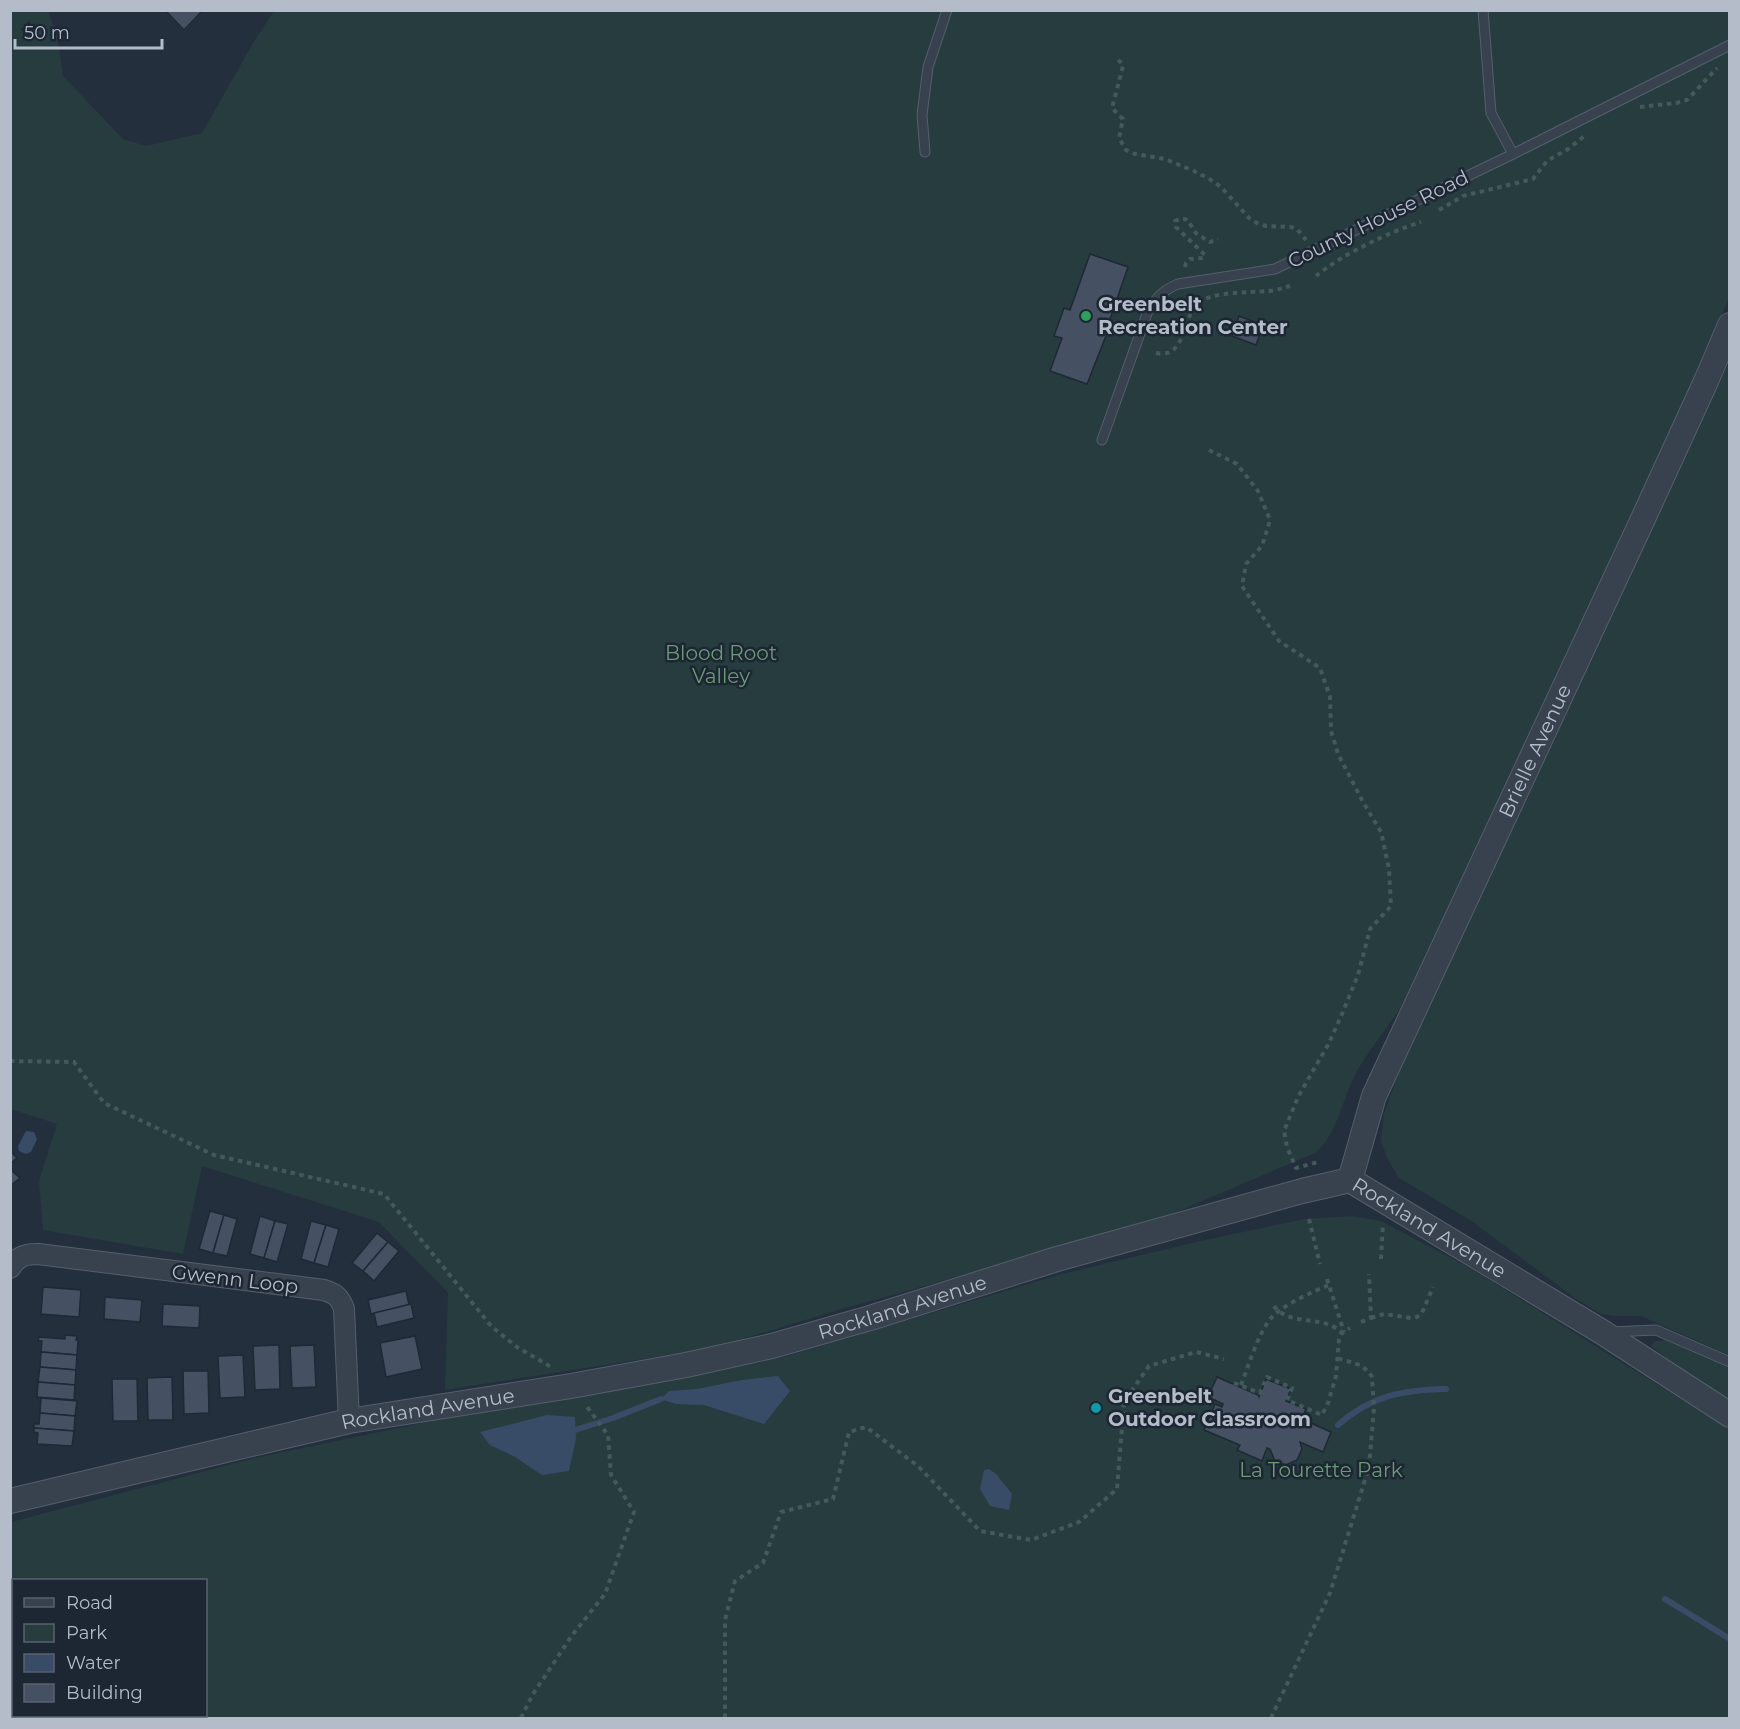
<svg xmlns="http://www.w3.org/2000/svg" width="1740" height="1729" font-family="Montserrat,sans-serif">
  <rect width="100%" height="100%" fill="#242f3e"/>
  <!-- green -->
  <g fill="#263c3f" fill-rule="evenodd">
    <path d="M 11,11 L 48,11 L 57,36 L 63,76 L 123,139 L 146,146 L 202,133 L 253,43 L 274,11 L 1729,11 L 1729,298 L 1677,417 L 1403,1003 C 1389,1027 1369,1049 1356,1073 C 1342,1099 1339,1130 1317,1152 L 1153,1222 L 842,1309 L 713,1348 L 445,1390 L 448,1293 L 379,1222 L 202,1166 L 183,1254 L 43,1230 L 39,1181 L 57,1124 L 11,1109 Z"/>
    <path d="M 1729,362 L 1729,1355 L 1641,1316 L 1614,1316 L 1601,1314 L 1575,1298 L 1470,1220 L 1399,1178 L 1387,1158 L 1381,1140 L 1384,1114 L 1400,1069 Z"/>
    <path d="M 1352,1216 L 1381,1221 L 1470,1268 L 1729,1429 L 1729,1718 L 11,1718 L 11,1522 L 255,1458 L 475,1412 L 678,1379 L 784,1357 L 1062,1274 L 1205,1240 L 1305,1219 ZM 14,1580 L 206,1580 L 206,1716 L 14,1716 Z"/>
    <path d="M 1667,1340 L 1729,1367 L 1729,1399 L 1674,1364 L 1651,1346 L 1656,1341 Z"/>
  </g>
  <!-- water -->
  <g fill="#394c67">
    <path d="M 26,1131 L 34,1132 L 37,1139 L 31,1152 L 26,1154 L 19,1151 L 18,1146 Z"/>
    <path d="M 778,1376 L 790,1391 L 764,1424 L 704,1405 L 676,1404 L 661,1399 L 669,1391 L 697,1389 L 742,1380 Z"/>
    <path d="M 547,1415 L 575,1417 L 576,1439 L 569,1471 L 542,1475 L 515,1457 L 490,1445 L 480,1432 Z"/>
    <path d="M 989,1469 L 996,1474 L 1012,1494 L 1009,1510 L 990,1506 L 980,1489 L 984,1470 Z"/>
  </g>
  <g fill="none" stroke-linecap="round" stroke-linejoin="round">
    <!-- stream -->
    <g stroke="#394c67" stroke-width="6">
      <path d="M 1338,1425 C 1372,1395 1403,1390 1446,1389"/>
      <path d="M 575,1430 L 613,1418 L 661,1399"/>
      <path d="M 1665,1599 L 1730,1639"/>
    </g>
  </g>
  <!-- building -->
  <g fill="#455162" stroke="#1f2835" stroke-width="1.5">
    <path d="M 165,10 L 203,10 L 184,30 Z"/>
    <path d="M 1090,254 L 1128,267 L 1109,322 L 1111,323 L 1087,384 L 1050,371 L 1062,338 L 1054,336 L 1064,308 L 1070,310 Z"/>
    <path d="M 1239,316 L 1263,325 L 1256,345 L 1232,336 Z"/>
    <path d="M 10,1151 L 17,1158 L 10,1164 Z"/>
    <path d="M 10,1169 L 20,1178 L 10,1186 Z"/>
    <path d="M 210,1211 L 224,1215 L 213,1253 L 199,1249 Z"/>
    <path d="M 224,1215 L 237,1219 L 227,1256 L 213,1253 Z"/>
    <path d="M 260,1216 L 275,1221 L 264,1258 L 250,1254 Z"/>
    <path d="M 275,1221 L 288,1224 L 277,1262 L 264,1258 Z"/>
    <path d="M 311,1221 L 326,1225 L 314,1263 L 301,1259 Z"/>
    <path d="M 326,1225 L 339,1229 L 328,1267 L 314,1263 Z"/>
    <path d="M 377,1233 L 388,1242 L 363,1271 L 352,1263 Z"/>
    <path d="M 388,1242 L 399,1251 L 374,1281 L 363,1271 Z"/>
    <path d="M 43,1287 L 81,1290 L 79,1317 L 41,1314 Z"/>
    <path d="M 406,1291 L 409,1305 L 371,1314 L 368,1300 Z"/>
    <path d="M 105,1297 L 142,1300 L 140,1322 L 104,1319 Z"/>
    <path d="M 163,1304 L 200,1306 L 199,1328 L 162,1326 Z"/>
    <path d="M 411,1304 L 414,1318 L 377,1327 L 374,1313 Z"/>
    <path d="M 65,1335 L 77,1336 L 76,1340 L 78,1340 L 77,1355 L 41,1352 L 42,1341 L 38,1341 L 39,1337 L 65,1339 Z"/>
    <path d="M 415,1336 L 422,1369 L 386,1377 L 380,1343 Z"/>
    <path d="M 279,1345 L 280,1389 L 255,1390 L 253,1346 Z"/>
    <path d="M 314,1345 L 316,1387 L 292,1388 L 290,1346 Z"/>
    <path d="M 41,1352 L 77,1355 L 76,1370 L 40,1367 Z"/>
    <path d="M 243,1355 L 245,1397 L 220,1398 L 218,1356 Z"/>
    <path d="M 40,1367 L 76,1370 L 75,1385 L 38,1382 Z"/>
    <path d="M 183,1371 L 208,1371 L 209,1413 L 184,1414 Z"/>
    <path d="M 172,1377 L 173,1420 L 148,1420 L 147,1378 Z"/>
    <path d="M 1217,1377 L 1258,1395 L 1259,1397 L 1266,1379 L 1291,1389 L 1286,1401 L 1306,1409 L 1302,1419 L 1331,1432 L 1323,1452 L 1300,1442 L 1302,1449 L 1297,1460 L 1286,1465 L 1275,1461 L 1270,1449 L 1267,1448 L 1262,1461 L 1237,1450 L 1240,1445 L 1204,1430 L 1215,1404 L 1222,1407 L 1223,1404 L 1208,1397 Z"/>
    <path d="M 112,1379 L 137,1379 L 138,1421 L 113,1421 Z"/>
    <path d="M 38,1382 L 75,1385 L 74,1400 L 37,1397 Z"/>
    <path d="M 41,1398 L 77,1401 L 75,1416 L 40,1413 Z"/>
    <path d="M 40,1413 L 75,1416 L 74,1431 L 34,1428 L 34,1424 L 39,1424 Z"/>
    <path d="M 34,1428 L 74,1431 L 72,1446 L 37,1444 L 38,1433 L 34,1432 Z"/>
  </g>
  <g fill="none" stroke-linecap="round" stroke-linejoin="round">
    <!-- service casing -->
    <g stroke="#565f6c" stroke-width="11">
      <g id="service">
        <path d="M 1483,10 L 1491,113 L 1513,154"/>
        <path d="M 925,152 L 922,115 L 928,67 L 947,10"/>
        <path d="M 1102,440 L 1148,311 C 1156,298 1163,290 1178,284 L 1275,269 L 1513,154 L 1730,45"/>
        <path d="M 1611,1332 L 1656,1330 L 1730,1362"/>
      </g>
    </g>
    <!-- minor casing -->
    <g stroke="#565f6c" stroke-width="22">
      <path id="minor" d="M 10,1268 C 18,1256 25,1254 38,1254 L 324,1290 C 336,1294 340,1297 344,1309 L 349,1421"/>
    </g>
    <!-- tertiary casing -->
    <g stroke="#565f6c" stroke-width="26">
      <g id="tertiary">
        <path id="s1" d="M 1350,1180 L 1374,1096 L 1642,521 L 1707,379 L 1730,325"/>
        <path id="s2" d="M 10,1501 L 349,1421 L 571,1386 L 686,1365 L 772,1346 L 870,1318 L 1057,1259 L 1302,1191 L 1350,1180 L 1602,1332 L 1730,1415"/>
      </g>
    </g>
    <!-- path -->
    <g stroke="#44595c" stroke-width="4" stroke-dasharray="4.5 4.5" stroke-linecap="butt">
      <path d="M 1118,60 L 1123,64 L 1123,66 L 1112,108 L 1123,119 L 1119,138 L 1126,150 L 1135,154 L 1165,159 L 1194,171 L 1208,178 L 1221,187 L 1249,218 L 1257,223 L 1266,226 L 1291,227 L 1297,229 L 1306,240"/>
      <path d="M 1640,107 L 1676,103 L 1687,100 L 1717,68"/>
      <path d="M 1439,210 L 1463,196 L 1533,179 L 1547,161 L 1568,149 L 1587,134"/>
      <path d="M 1185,267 L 1186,263 L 1190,259 L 1203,258 L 1205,255 L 1176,227 L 1175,221 C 1192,214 1188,226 1197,234 C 1201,237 1206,239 1210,242 L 1218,239"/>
      <path d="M 1316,276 C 1339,256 1391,231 1421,222"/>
      <path d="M 1156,353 C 1186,359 1182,319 1197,304 C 1211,291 1248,293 1267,291 C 1275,291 1282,288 1290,286"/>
      <path d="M 1209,450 L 1237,464 L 1258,491 L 1270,520 L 1262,546 L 1246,564 L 1242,586 L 1279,641 L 1320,668 L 1330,697 L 1331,731 L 1338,754 L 1363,802 L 1381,832 L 1389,869 L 1391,906 L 1370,929 L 1358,975 L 1342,1014 L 1329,1043 L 1298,1097 L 1284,1131 L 1287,1147 L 1296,1168 L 1318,1162"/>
      <path d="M 10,1061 L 74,1062 L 104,1103 L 214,1155 L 384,1194 L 492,1327 L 517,1347 L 551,1367"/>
      <path d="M 1309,1219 L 1320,1264"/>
      <path d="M 1381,1259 L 1383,1223"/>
      <path d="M 1327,1279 L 1344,1332"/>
      <path d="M 1274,1306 C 1289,1327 1324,1314 1342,1333"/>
      <path d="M 1371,1318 L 1384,1314 L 1411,1318 L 1417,1317 L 1422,1313 L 1433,1287"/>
      <path d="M 1361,1322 L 1371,1318 L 1369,1274"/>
      <path d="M 1234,1383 L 1260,1393 L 1267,1377 L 1292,1388 L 1287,1400 L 1322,1415 L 1328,1403 L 1336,1376 L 1339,1339 L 1342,1333 L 1350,1328"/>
      <path d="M 1241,1385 C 1249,1365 1258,1333 1272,1317 C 1285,1304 1312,1292 1329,1285"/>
      <path d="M 521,1718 L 533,1694 L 573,1634 L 605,1594 L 634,1512 L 611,1475 L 608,1435 L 585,1404"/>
      <path d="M 725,1718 L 725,1620 L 735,1581 L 763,1563 L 781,1512 L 833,1499 L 849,1432 L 866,1427 L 918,1466 L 980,1531 L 1031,1540 L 1079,1522 L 1117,1489 L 1124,1402 L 1149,1366 L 1196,1352 L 1224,1359"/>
      <path d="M 1271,1718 L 1330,1593 L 1369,1467 L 1374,1408 L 1372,1377 L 1369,1372 L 1360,1365 L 1337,1358"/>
    </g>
    <!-- service -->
    <use href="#service" stroke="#38414e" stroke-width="9"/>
    <!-- minor -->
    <use href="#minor" stroke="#38414e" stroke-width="20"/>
    <!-- tertiary -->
    <use href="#tertiary" stroke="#38414e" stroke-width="24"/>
  </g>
  <!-- markers -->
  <circle fill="#2e9e5b" stroke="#1d2633" stroke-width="2" cx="1086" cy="316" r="6"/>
  <circle fill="#0f9aa8" stroke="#1d2633" stroke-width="2" cx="1096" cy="1408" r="6"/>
  <g text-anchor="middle" stroke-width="5" stroke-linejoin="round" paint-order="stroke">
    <!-- street labels -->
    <g font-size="20" fill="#b4bcc9" stroke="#1d2633">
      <text transform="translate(1378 219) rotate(-26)" y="7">County House Road</text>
      <text dy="7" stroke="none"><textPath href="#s1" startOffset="468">Brielle Avenue</textPath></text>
      <text dy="7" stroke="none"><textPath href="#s2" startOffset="1472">Rockland Avenue</textPath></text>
      <text transform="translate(235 1279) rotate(7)" y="7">Gwenn Loop</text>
      <text dy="7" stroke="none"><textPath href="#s2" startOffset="914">Rockland Avenue</textPath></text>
      <text dy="7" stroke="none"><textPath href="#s2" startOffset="428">Rockland Avenue</textPath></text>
    </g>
    <!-- poi labels -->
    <g font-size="20" font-weight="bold" fill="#b4bcc9" stroke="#1d2633" text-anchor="start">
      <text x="1098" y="311">Greenbelt<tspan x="1098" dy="23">Recreation Center</tspan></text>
      <text x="1108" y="1403">Greenbelt<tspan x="1108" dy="23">Outdoor Classroom</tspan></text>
    </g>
    <!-- park labels -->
    <g font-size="20" fill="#6b9a76" stroke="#1d2633">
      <text x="721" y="660">Blood Root<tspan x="721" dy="23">Valley</tspan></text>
      <text x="1321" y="1477">La Tourette Park</text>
    </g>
  </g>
  <!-- border -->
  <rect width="1740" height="1729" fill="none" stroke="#b4bcc9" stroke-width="24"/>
  <!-- legend -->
  <rect x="12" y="1579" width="195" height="138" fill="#1d2633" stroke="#59626f" stroke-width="1.5"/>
  <rect x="24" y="1598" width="30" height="9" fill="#38414e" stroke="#59626f" stroke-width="1.5"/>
  <text x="66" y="1609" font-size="18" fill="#b4bcc9">Road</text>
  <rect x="24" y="1624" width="30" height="18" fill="#263c3f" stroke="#59626f" stroke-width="1.5"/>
  <text x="66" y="1639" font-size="18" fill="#b4bcc9">Park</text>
  <rect x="24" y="1654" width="30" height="18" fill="#394c67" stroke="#59626f" stroke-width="1.5"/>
  <text x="66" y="1669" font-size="18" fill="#b4bcc9">Water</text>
  <rect x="24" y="1684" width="30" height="18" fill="#455162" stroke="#59626f" stroke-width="1.5"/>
  <text x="66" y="1699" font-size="18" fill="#b4bcc9">Building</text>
  <!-- scale -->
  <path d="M15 39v9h147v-9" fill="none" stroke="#b4bcc9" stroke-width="3"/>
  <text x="24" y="39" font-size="18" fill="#b4bcc9" stroke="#1d2633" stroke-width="4.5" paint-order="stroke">50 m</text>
</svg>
